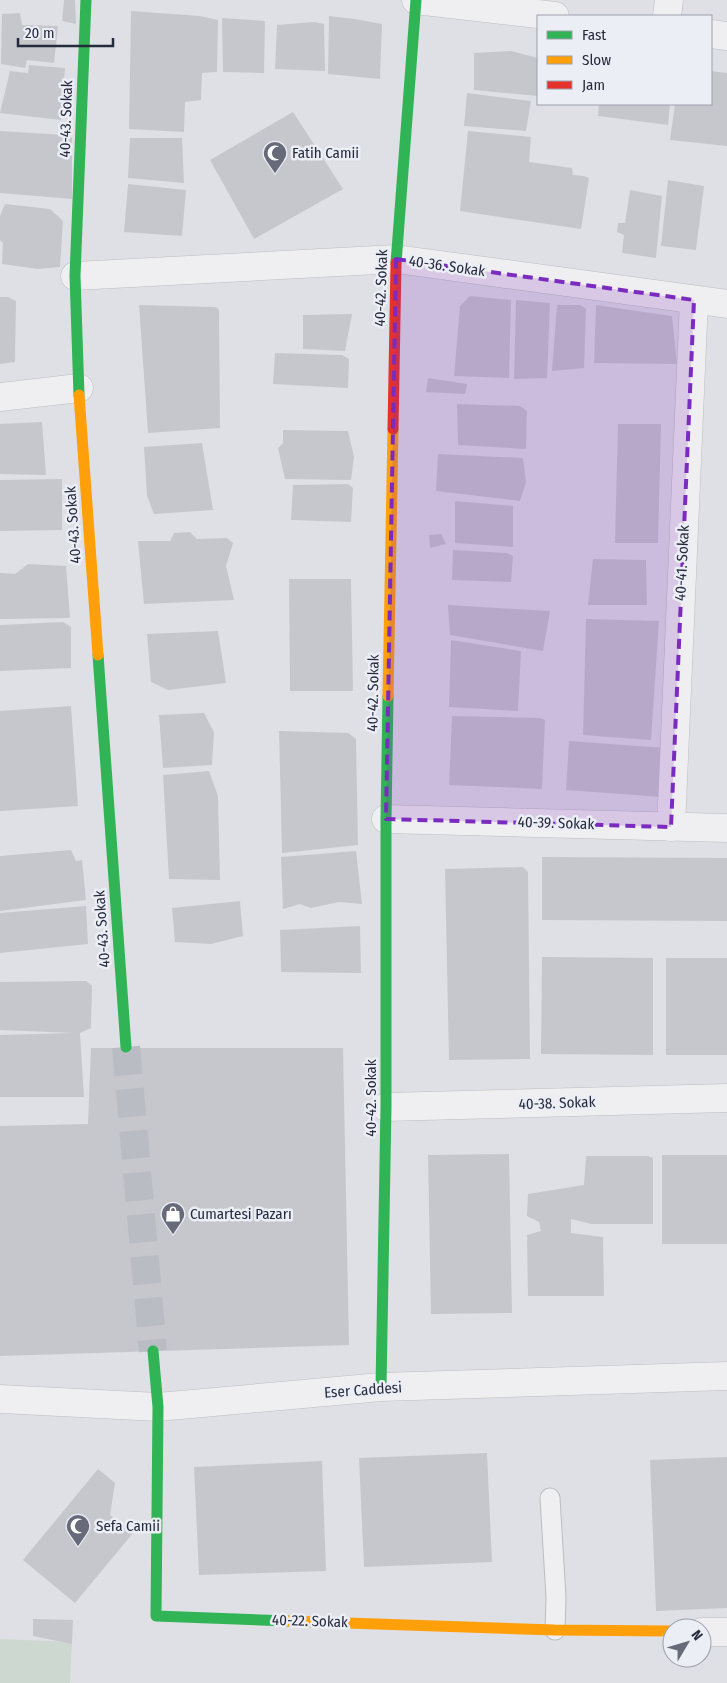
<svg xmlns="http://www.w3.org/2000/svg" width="727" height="1683" font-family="'Fira Sans Condensed',sans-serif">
  <rect width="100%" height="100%" fill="#dfe0e5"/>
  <!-- park -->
  <path fill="#cdd8d0" d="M 0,1639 L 72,1642 L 70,1683 L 0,1683 Z"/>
  <!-- building -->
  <g fill="#c6c7cd">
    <path d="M 64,0 L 75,0 L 76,24 L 62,21 Z"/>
    <path d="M 131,11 L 200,16 L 218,20 L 217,72 L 202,73 L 201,100 L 185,102 L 184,132 L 129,129 Z"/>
    <path d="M 20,13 L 22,25 L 58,26 L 54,63 L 27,60 L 25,68 L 1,64 L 2,14 Z"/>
    <path d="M 329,16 L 355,19 L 382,24 L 380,79 L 328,74 Z"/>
    <path d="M 222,18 L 265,21 L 264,73 L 223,72 Z"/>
    <path d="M 314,22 L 324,24 L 325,71 L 275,69 L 277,25 Z"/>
    <path d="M 511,51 L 538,58 L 538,96 L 474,90 L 474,53 Z"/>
    <path d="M 29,65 L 65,68 L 61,120 L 0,113 L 10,71 L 28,73 Z"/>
    <path d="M 711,71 L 727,73 L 727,146 L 670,140 L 675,104 L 711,104 Z"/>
    <path d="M 467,93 L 531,101 L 526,131 L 464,126 Z"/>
    <path d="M 599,104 L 670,104 L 668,125 L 598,116 Z"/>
    <path d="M 293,112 L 343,189 L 254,239 L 210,160 Z"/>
    <path d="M 0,131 L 66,135 L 72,138 L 72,199 L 0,193 Z"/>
    <path d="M 468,131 L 531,137 L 529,162 L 572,168 L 573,175 L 584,176 L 589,178 L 581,229 L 460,211 Z"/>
    <path d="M 130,138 L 182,138 L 184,183 L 128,178 Z"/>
    <path d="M 668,180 L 704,186 L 696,250 L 661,246 Z"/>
    <path d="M 128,184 L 186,190 L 182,236 L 124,232 Z"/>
    <path d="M 630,190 L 662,196 L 656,258 L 622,253 L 624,235 L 617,232 L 618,223 L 625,223 Z"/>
    <path d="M 5,204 L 50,209 L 63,221 L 60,267 L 38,269 L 2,264 L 3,243 L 0,240 L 0,216 Z"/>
    <path d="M 470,296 L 511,300 L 509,378 L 454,376 L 460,306 Z"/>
    <path d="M 0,297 L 8,297 L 16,301 L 15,362 L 0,364 Z"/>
    <path d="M 516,300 L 550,303 L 547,378 L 514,379 Z"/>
    <path d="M 139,305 L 215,307 L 219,309 L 220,428 L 148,433 Z"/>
    <path d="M 557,305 L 580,305 L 586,309 L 584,368 L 552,371 Z"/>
    <path d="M 596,305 L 672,316 L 677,364 L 594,363 Z"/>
    <path d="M 352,314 L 345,351 L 303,349 L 303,315 Z"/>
    <path d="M 275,353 L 342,355 L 349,359 L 348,388 L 273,384 Z"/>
    <path d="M 428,378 L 467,384 L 465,394 L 426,392 Z"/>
    <path d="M 457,404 L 520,406 L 527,411 L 526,449 L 458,445 Z"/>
    <path d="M 42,422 L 46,475 L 0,474 L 0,424 Z"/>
    <path d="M 618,424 L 661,424 L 658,543 L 615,543 Z"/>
    <path d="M 283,430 L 348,431 L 354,457 L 351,480 L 285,479 L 278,448 L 283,443 Z"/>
    <path d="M 202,443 L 213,510 L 154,514 L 147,496 L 144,447 Z"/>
    <path d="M 438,454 L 523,458 L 526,482 L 520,501 L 436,491 Z"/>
    <path d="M 62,479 L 62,530 L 0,531 L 0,480 Z"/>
    <path d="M 348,484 L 353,488 L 351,522 L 291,520 L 293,485 Z"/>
    <path d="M 455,501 L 513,506 L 513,547 L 455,543 Z"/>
    <path d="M 190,532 L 197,539 L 227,538 L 233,543 L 226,566 L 234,600 L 144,604 L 138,541 L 170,541 L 174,533 Z"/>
    <path d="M 441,534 L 446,544 L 430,548 L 429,535 Z"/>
    <path d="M 453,550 L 507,553 L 513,556 L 511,582 L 452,580 Z"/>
    <path d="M 593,559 L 646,560 L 647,605 L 588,605 Z"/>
    <path d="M 28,564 L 66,566 L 70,618 L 0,619 L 0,573 L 15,574 Z"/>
    <path d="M 289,579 L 351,579 L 353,691 L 290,691 Z"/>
    <path d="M 448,605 L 550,611 L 543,651 L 450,635 Z"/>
    <path d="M 586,619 L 659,621 L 651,740 L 583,735 Z"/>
    <path d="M 63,622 L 71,627 L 71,668 L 0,671 L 0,625 Z"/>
    <path d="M 218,631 L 226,683 L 168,690 L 151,682 L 147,634 Z"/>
    <path d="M 451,640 L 521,651 L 518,711 L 449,707 Z"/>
    <path d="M 71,706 L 78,806 L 0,811 L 0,711 Z"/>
    <path d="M 204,713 L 214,732 L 212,765 L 163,768 L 159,715 Z"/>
    <path d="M 452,716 L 540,718 L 545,720 L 542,789 L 449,785 Z"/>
    <path d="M 279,731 L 348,733 L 356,739 L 358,845 L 282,853 Z"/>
    <path d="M 569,741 L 665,748 L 662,797 L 566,790 Z"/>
    <path d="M 209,771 L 218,796 L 220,880 L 169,879 L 163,775 Z"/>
    <path d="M 71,850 L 76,861 L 82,860 L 86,900 L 0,911 L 0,856 Z"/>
    <path d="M 356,851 L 362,904 L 339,902 L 311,908 L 300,904 L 283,909 L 281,857 Z"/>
    <path d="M 542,857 L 727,858 L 727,921 L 542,920 Z"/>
    <path d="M 523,867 L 528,872 L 530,1059 L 449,1060 L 445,869 Z"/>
    <path d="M 240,901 L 243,936 L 211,944 L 175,942 L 172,908 Z"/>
    <path d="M 86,906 L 88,944 L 0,953 L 0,913 Z"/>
    <path d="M 360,926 L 361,973 L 281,972 L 280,930 Z"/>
    <path d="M 542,957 L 653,958 L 653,1055 L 541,1054 Z"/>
    <rect x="666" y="958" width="61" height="97"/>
    <path d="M 86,981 L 92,986 L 91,1028 L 80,1033 L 84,1097 L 0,1097 L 0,1035 L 74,1033 L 0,1030 L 0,982 Z"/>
    <path d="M 91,1048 L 343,1048 L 349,1345 L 0,1356 L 0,1126 L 88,1124 Z"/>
    <path d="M 509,1154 L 512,1313 L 431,1314 L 428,1155 Z"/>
    <rect x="662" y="1155" width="65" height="89"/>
    <path d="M 586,1156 L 648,1156 L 653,1158 L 653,1224 L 591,1224 L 571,1219 L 571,1233 L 603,1237 L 604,1296 L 528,1296 L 527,1235 L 541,1231 L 539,1222 L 527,1216 L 528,1194 L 584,1185 Z"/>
    <path d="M 487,1453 L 492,1562 L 364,1567 L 359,1458 Z"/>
    <path d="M 727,1457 L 727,1608 L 656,1611 L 650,1460 Z"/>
    <path d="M 322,1461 L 326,1571 L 199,1575 L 194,1467 Z"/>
    <path d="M 98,1469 L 115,1483 L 110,1515 L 133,1533 L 75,1603 L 23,1560 Z"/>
    <path d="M 33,1619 L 73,1620 L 72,1644 L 33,1636 Z"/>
  </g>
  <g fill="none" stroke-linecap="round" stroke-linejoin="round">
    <!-- secondary-tunnel -->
    <path stroke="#babcc3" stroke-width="28" stroke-dasharray="28 14" stroke-linecap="butt" d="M 126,1047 L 153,1351"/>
    <!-- lane casing -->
    <g stroke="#bcbdc1" stroke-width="21">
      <path id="lane" d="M 550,1498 L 556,1597 L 555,1630"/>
    </g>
    <!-- street casing -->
    <g stroke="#bcbdc1" stroke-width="29">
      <g id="street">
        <path d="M 416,0 L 555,16"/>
        <path d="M 667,16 L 669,0"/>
        <path d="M 711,34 L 727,36"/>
        <path d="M 75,276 L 396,259 L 727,304"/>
        <path d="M 0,397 L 79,388"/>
        <path d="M 386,819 L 727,828"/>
        <path d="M 671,827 L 694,300"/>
        <path d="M 386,1107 L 727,1098"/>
        <path d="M 0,1399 L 158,1407 L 381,1387 L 727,1376"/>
        <path d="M 702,1632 L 727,1632"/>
      </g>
    </g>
    <!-- lane -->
    <use href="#lane" stroke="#efeff1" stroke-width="19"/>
    <!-- street -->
    <use href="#street" stroke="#efeff1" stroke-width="28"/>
    <!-- fast -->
    <g stroke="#30b455" stroke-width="11">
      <path d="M 396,263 L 416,0"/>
      <path d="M 79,395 L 75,276 L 86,0"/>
      <path d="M 98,655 L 126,1047"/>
      <path d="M 153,1351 L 158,1407 L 156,1616 L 288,1621"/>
      <path d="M 381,1387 L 386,1107 L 386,819 L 388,696"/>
    </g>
    <!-- slow -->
    <g stroke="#ff9f0a" stroke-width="11">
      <path d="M 79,395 L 98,655"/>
      <path d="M 388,696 L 393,429"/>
      <path d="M 288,1621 L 555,1630 L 672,1631"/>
    </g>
    <!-- jam -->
    <path stroke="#e5322d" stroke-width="11" d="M 393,429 L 396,263"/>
  </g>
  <!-- marked area -->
  <path fill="#7b2cbf" fill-opacity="0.2" stroke="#7b2cbf" stroke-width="4" stroke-dasharray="10 6" stroke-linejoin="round" d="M 396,259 L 694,300 L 671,827 L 386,819 Z"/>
  <!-- icons -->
  <defs>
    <g id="mosque-pin" transform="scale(1.25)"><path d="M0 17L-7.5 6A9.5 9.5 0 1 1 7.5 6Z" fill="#676a78" stroke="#eceef5"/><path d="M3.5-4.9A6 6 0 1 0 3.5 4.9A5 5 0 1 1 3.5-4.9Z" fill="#fff"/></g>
    <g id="shop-pin" transform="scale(1.25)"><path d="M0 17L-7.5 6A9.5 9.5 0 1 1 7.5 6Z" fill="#676a78" stroke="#eceef5"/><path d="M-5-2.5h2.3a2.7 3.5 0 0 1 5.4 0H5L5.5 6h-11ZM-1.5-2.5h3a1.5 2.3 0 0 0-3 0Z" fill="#fff"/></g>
  </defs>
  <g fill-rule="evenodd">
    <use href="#mosque-pin" x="275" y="153"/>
    <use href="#shop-pin" x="173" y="1214"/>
    <use href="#mosque-pin" x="78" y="1526"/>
  </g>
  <g text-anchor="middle" stroke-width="5" stroke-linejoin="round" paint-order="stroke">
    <!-- street labels -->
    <g font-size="15" fill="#262a3d" stroke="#eceef5">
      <text transform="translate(66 119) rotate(-88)" y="5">40-43. Sokak</text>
      <text transform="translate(447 266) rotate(8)" y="5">40-36. Sokak</text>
      <text transform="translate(381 288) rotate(-88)" y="5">40-42. Sokak</text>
      <text transform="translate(73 525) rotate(-94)" y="5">40-43. Sokak</text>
      <text transform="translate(682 563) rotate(-87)" y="5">40-41. Sokak</text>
      <text transform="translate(373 693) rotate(-89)" y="5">40-42. Sokak</text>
      <text transform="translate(556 823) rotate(2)" y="5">40-39. Sokak</text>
      <text transform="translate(102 929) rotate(-94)" y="5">40-43. Sokak</text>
      <text transform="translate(371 1098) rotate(-90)" y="5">40-42. Sokak</text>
      <text transform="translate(557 1103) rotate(-2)" y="5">40-38. Sokak</text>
      <text transform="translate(363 1390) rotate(-4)" y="5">Eser Caddesi</text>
      <text transform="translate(310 1621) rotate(2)" y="5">40-22. Sokak</text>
    </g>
    <!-- poi labels -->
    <g font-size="15" fill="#262a3d" stroke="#eceef5" text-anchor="start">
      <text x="292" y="158">Fatih Camii</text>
      <text x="190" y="1219">Cumartesi Pazarı</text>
      <text x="96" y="1531">Sefa Camii</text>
    </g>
  </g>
  <!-- legend -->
  <rect x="537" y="15" width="175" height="90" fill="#eceef5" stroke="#9da0ab"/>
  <rect x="547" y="31" width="25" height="8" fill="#30b455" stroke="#9da0ab"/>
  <text x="582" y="40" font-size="15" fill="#262a3d">Fast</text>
  <rect x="547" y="56" width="25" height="8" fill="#ff9f0a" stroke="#9da0ab"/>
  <text x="582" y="65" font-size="15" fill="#262a3d">Slow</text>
  <rect x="547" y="81" width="25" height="8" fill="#e5322d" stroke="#9da0ab"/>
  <text x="582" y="90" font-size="15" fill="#262a3d">Jam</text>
  <!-- north arrow -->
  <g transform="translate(687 1643) rotate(52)"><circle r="24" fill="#eceef5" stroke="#9da0ab"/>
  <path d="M0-4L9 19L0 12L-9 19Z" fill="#676a78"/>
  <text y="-8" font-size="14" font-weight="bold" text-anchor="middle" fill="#262a3d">N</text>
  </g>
  <!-- scale -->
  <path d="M18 38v8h95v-8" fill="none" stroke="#262a3d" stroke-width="2.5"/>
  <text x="25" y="38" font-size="15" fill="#262a3d" stroke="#eceef5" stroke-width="4" paint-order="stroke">20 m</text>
</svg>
